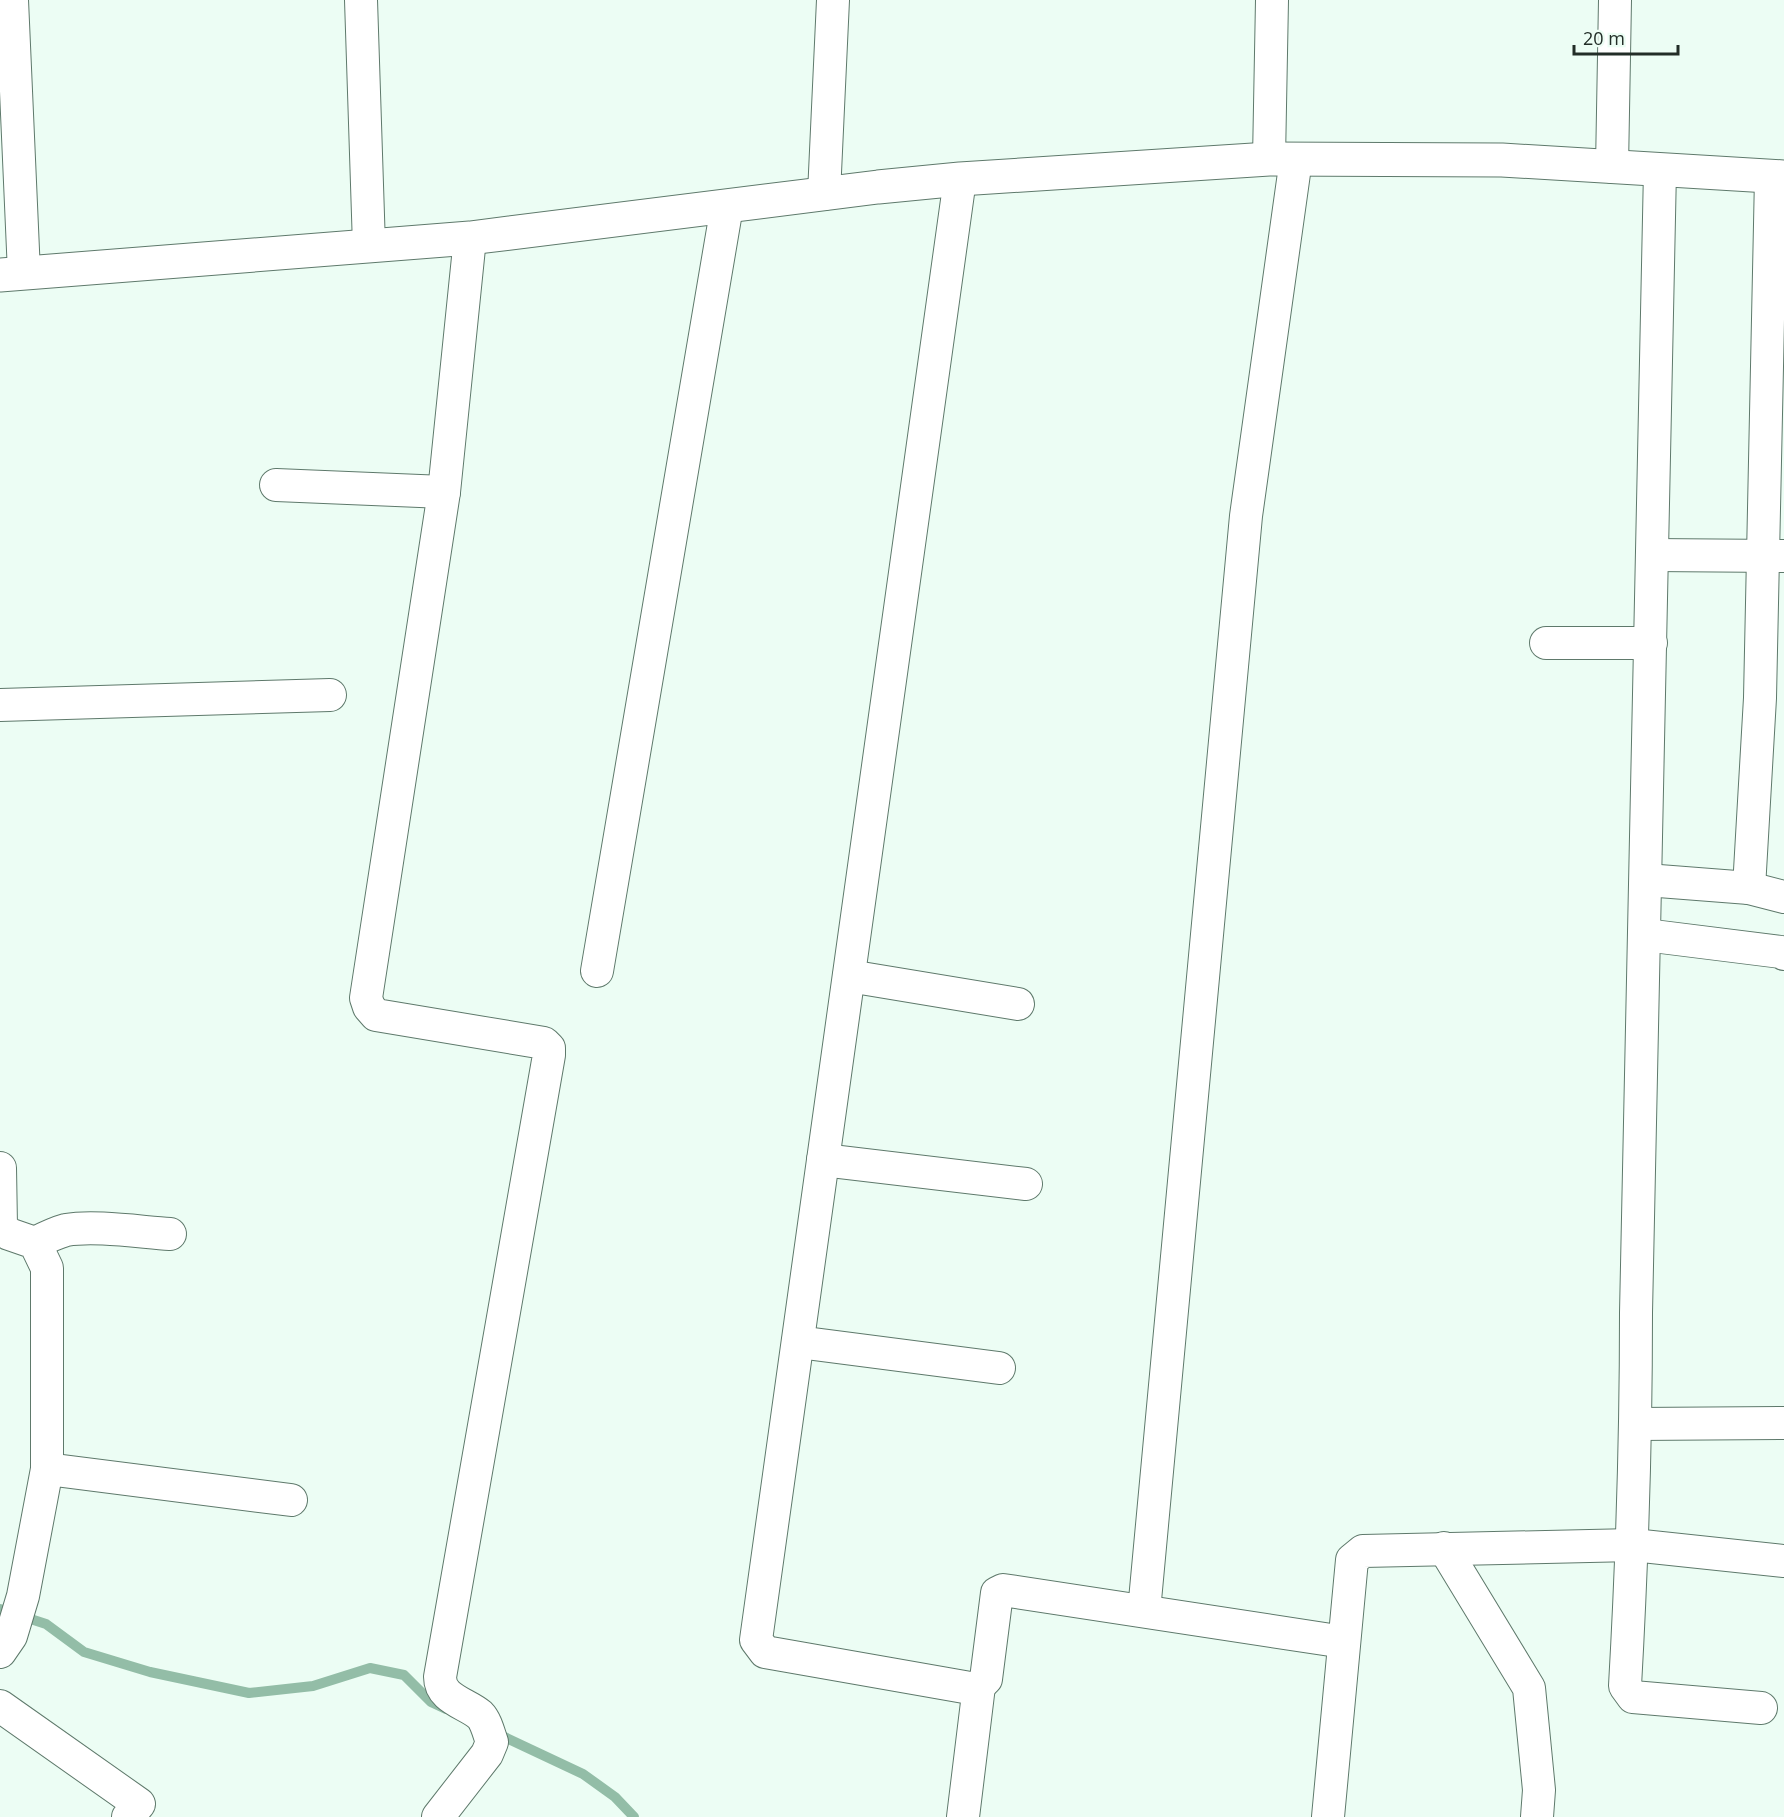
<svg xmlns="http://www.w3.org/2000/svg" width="1784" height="1817" font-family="'Open Sans',sans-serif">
  <rect width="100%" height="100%" fill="#ecfdf4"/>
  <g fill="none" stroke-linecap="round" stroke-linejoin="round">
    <!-- stream -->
    <g stroke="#93bda7" stroke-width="10">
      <path d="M 0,1609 L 46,1624 L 84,1652 L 150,1672 L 249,1693 L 313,1686 L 370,1668 L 404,1675 L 431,1702 L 446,1709"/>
      <path d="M 496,1733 L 583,1774 L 615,1797 L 634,1817"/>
    </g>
    <!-- minor casing -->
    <g stroke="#5e796b" stroke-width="34">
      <g id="minor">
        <path d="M 12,0 L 24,273"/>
        <path d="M 361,0 L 369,246"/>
        <path d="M 1269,159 L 1272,0"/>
        <path d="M 1612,167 L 1615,0"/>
        <path d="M 1660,170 L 1636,1313 C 1636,1438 1632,1562 1625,1686 L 1633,1697 L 1761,1708"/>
        <path d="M 960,179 L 756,1640 L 765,1652 L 970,1688 L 979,1686 L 986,1679 L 997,1593 L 1003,1590 L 1344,1642"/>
        <path d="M 824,194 L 833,0"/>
        <path d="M 276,485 L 444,492"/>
        <path d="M 1652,555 L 1783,556"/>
        <path d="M 1546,643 L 1651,643"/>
        <path d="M 0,705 L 330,695"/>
        <path d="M 1646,880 L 1749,888 L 1784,897"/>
        <path d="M 1749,888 L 1760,698 L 1771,177"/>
        <path d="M 1645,935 L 1781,952 L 1784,954"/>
        <path d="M 597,971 L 727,206"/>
        <path d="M 849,976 L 1018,1004"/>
        <path d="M 823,1160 L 1026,1184"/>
        <path d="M 0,1168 L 1,1226 L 9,1234 L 35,1243 L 47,1268 L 47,1469 L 23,1596 L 11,1636 L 0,1652"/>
        <path d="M 35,1243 C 45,1238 55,1233 66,1230 C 94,1225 140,1232 170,1234"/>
        <path d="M 798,1342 L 999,1368"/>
        <path d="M 1636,1424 L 1784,1423"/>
        <path d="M 47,1469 L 291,1500"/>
        <path d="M 1444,1548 L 1529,1688 L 1539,1790 L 1537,1817"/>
        <path d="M 1144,1611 L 1246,516 L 1296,159"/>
        <path d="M 0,1706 L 139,1804 L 128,1817"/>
        <path d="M 438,1817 L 487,1754 L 492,1742 C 489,1734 486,1721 480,1715 C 466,1703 440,1699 440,1677 L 549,1055 L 549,1048 L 544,1043 L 376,1015 L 369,1007 L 366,998 L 444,492 L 470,238"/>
        <path d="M 963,1817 L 979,1686"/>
        <path d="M 1328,1817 L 1352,1560 L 1363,1551 L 1633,1545 L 1784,1561"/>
      </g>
    </g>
    <!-- tertiary casing -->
    <g stroke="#5e796b" stroke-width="35">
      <path id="tertiary" d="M 0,275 L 470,238 L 878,187 L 960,179 L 1269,159 L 1502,160 L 1784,177"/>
    </g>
    <!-- minor -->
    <use href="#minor" stroke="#fff" stroke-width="32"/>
    <!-- tertiary -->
    <use href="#tertiary" stroke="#fff" stroke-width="33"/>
  </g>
  <!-- scale -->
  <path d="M1574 45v9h104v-9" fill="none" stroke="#222d27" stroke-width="3"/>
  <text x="1583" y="45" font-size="18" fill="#222d27" stroke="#ecfdf4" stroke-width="4.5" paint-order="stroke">20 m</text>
</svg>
